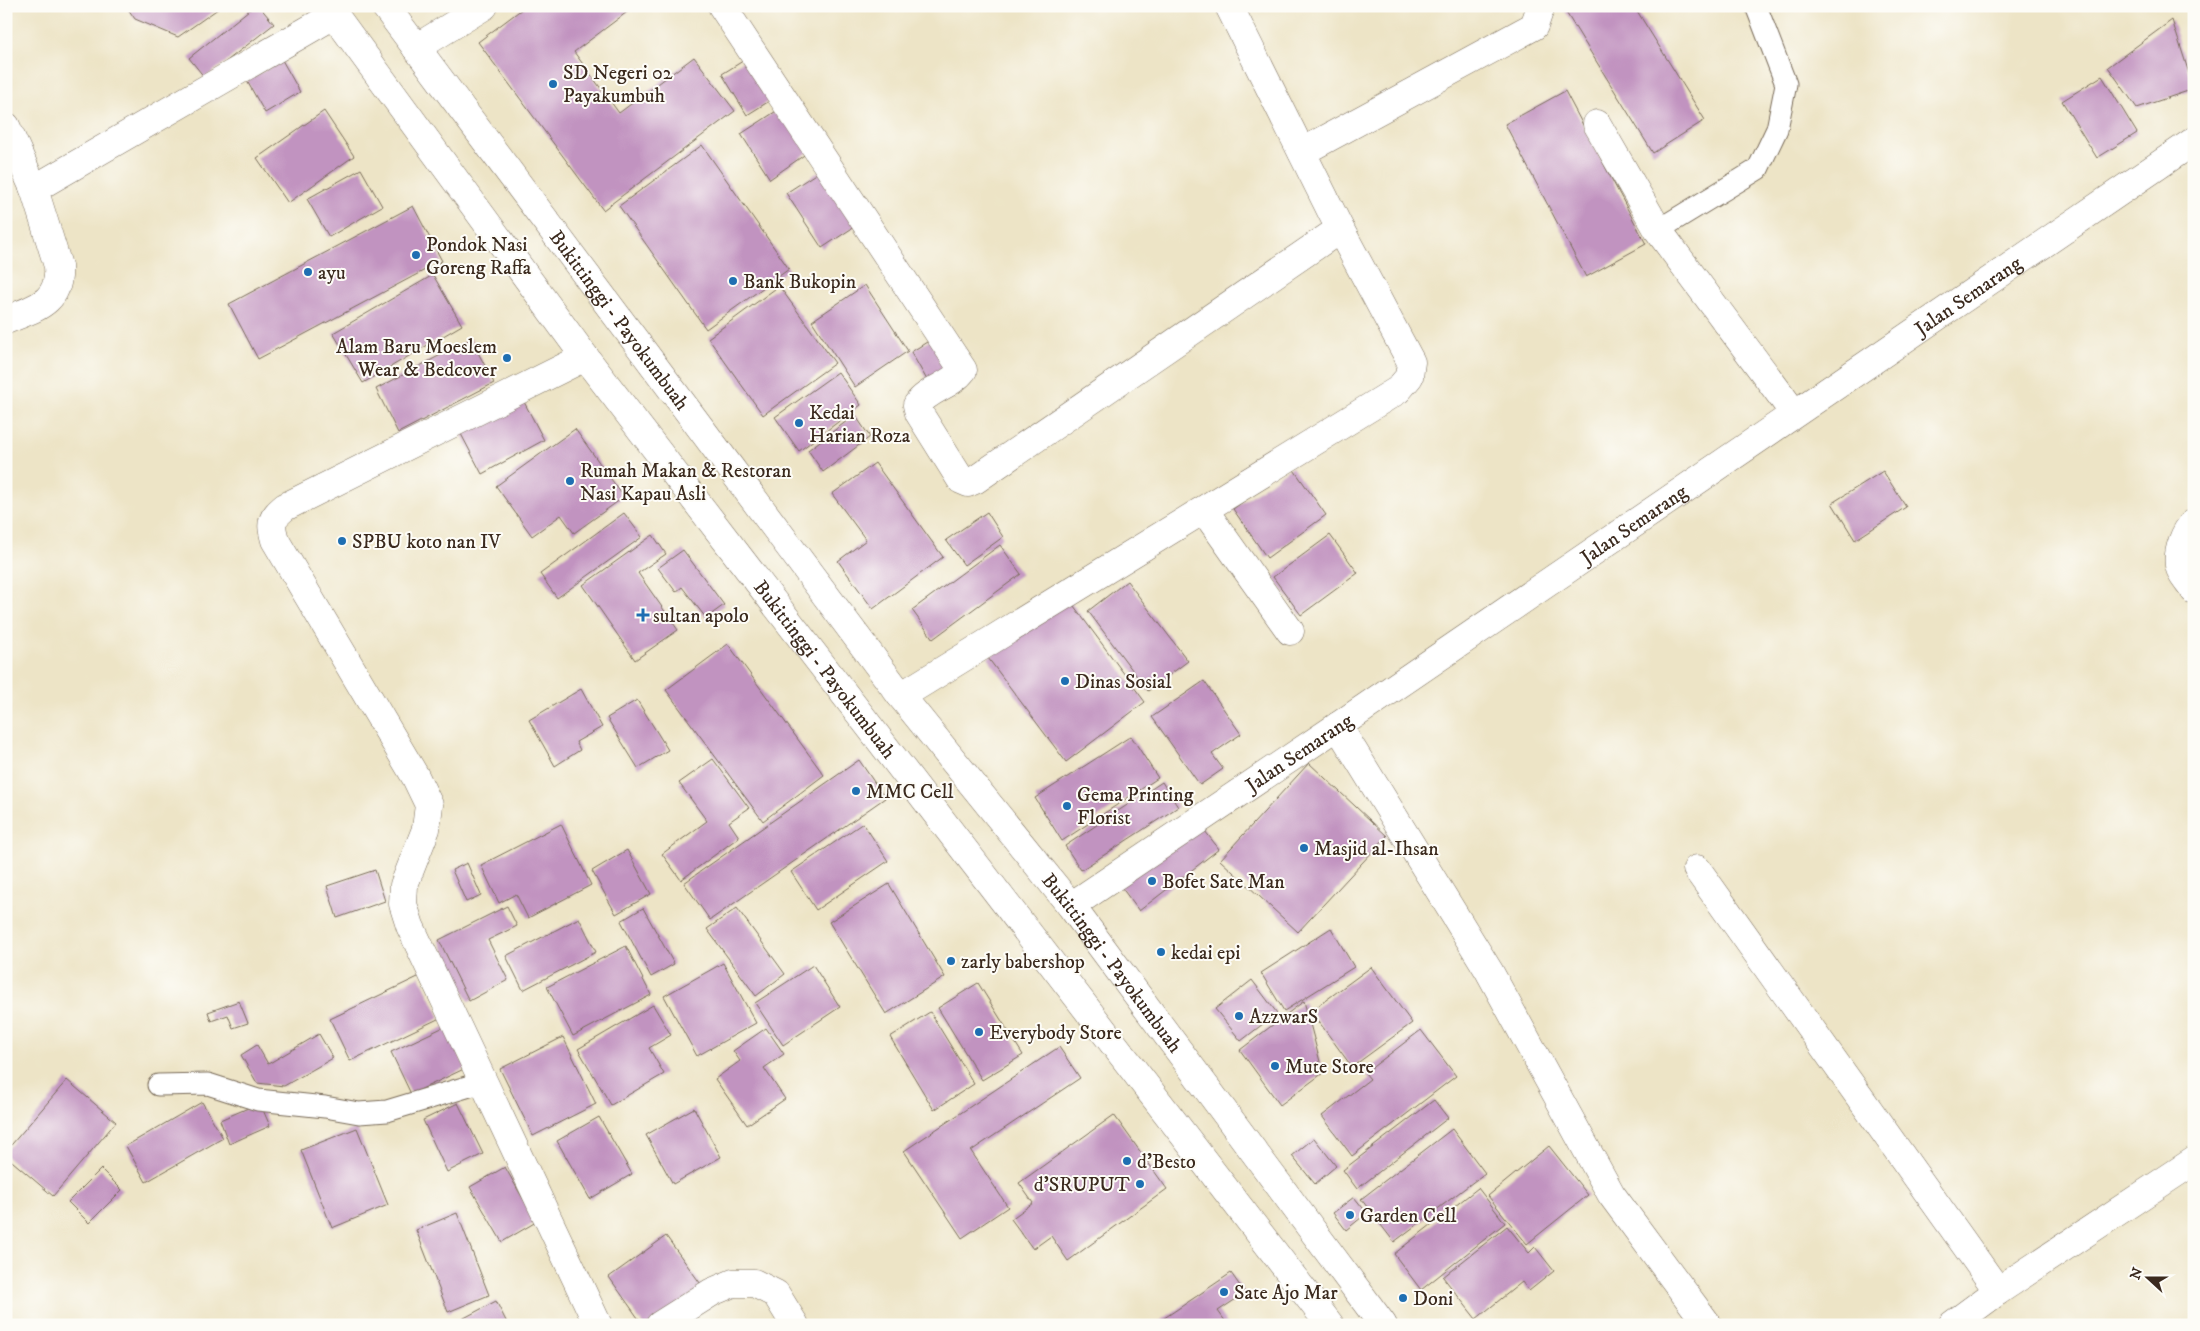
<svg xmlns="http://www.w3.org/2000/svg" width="2200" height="1331" font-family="'IM FELL DW Pica',serif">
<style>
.building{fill:#c193c0}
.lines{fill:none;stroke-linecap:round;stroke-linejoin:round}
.lane-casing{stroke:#796b59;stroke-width:23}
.street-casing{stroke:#796b59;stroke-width:29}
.secondary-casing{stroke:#796b59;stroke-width:29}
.highway-casing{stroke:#796b59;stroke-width:29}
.lane{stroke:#fff;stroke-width:21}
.street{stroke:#fff;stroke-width:28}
.secondary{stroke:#fff;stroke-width:28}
.highway{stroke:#fff;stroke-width:28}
.poi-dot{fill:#1f6fb2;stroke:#fdfcf7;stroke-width:2}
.labels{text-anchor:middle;stroke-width:4;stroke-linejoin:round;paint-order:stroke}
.poi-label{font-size:20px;fill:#3b2a1e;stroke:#fdfcf7;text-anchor:start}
.street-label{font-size:20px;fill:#3b2a1e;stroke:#fdfcf7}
</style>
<rect width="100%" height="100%" fill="#fdfcf7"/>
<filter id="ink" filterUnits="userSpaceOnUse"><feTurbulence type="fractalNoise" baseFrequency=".02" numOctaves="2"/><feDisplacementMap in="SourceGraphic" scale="10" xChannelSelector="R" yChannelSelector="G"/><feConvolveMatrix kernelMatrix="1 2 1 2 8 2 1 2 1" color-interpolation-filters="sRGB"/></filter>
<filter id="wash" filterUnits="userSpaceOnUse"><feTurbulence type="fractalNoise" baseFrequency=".0096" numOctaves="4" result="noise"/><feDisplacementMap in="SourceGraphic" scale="20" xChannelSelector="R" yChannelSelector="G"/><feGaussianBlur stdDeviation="1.12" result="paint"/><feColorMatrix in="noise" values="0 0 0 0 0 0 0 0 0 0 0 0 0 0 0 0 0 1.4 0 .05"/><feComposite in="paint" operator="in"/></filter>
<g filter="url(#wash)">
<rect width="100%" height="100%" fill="#ede4c6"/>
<g id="blocks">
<!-- building -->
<g class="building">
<path d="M126,6H222L178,37L135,19Z"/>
<path d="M254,6H259L274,24L205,78L189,58Z"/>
<path d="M526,6H635L574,52L619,113L694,57L735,111L603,210L478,42Z"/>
<path d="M1562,6H1634L1705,120L1653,153Z"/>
<path d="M2172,20L2194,89L2137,108L2108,67Z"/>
<path d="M746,59L771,100L747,115L722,74Z"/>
<path d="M282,60L300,92L265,113L247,81Z"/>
<path d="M2102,76L2137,133L2097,158L2062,101Z"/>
<path d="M1565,91L1646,244L1586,277L1505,124Z"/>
<path d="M781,108L810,151L770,179L741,134Z"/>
<path d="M324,111L354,156L288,203L257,158Z"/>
<path d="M702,145L789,269L706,329L619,206Z"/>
<path d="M361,169L382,206L329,237L307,199Z"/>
<path d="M820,171L857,225L822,248L786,193Z"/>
<path d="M413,206L442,261L258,359L229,304Z"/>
<path d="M433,275L462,325L363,383L333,333Z"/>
<path d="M865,285L908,351L855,387L812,321Z"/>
<path d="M779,286L835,363L763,415L708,338Z"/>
<path d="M935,337L951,365L927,380L911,352Z"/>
<path d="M471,339L494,383L398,433L376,389Z"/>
<path d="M838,372L861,405L799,451L775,417Z"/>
<path d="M523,400L544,440L482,474L461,434Z"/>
<path d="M855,415L870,437L823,472L808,450Z"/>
<path d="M575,429L624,497L574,533L561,515L532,536L496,486Z"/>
<path d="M875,463L943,557L873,609L838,561L866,540L832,494Z"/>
<path d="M1292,467L1326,515L1267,558L1233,509Z"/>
<path d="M1883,471L1906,507L1855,540L1832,503Z"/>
<path d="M987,512L1003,537L964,565L946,540Z"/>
<path d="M624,513L642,537L557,598L540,574Z"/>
<path d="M653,535L666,554L638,573L678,630L635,660L583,585Z"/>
<path d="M1330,535L1358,573L1301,615L1273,577Z"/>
<path d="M1000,545L1021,574L933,639L912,610Z"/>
<path d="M683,550L724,605L706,618L682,587L676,592L658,568Z"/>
<path d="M1127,581L1188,661L1148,691L1088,611Z"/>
<path d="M1068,598L1145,702L1066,762L988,658Z"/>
<path d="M728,644L824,775L763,821L666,690Z"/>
<path d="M1204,681L1241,734L1212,754L1223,769L1200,785L1152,717Z"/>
<path d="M581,689L602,727L576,742L580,750L555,766L529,720Z"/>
<path d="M637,700L668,750L638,768L607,718Z"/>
<path d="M1131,736L1158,778L1062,841L1035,798Z"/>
<path d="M713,759L749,808L729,822L739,837L681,880L662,854L707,821L679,783Z"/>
<path d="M859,760L885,798L710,920L684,883Z"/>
<path d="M1309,763L1387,836L1298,932L1220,860Z"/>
<path d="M1162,782L1178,807L1081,870L1065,846Z"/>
<path d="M1198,822L1219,849L1139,911L1119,884Z"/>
<path d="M863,823L888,861L816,910L791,872Z"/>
<path d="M561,824L591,885L528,918L516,894L499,903L481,865Z"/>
<path d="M627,850L651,894L616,914L592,871Z"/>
<path d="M467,863L481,895L466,902L452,870Z"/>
<path d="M375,870L385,901L337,918L327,886Z"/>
<path d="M889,884L945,977L886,1014L829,922Z"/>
<path d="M507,906L517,926L488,940L508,980L469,1001L439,940Z"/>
<path d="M643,908L674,964L651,977L621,921Z"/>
<path d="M737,908L785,974L756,996L707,929Z"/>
<path d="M579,918L596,952L523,990L506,956Z"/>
<path d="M1331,928L1354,967L1284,1011L1261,973Z"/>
<path d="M626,946L651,995L573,1036L547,987Z"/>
<path d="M723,963L756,1023L697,1056L664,996Z"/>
<path d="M813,965L840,1007L783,1045L755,1003Z"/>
<path d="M1371,967L1412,1023L1352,1067L1311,1011Z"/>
<path d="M420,976L440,1018L350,1061L330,1019Z"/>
<path d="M1252,980L1277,1013L1241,1041L1215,1009Z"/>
<path d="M978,983L1023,1055L982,1080L938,1008Z"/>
<path d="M239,1001L248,1023L233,1028L228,1015L211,1021L208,1012Z"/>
<path d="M1304,1001L1323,1073L1280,1105L1240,1050Z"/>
<path d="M653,1005L671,1035L649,1048L664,1074L611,1105L578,1049Z"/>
<path d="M930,1012L974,1084L934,1110L890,1037Z"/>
<path d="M446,1026L466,1068L411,1094L391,1052Z"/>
<path d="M766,1028L784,1054L764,1068L785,1099L747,1125L715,1079L740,1061L733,1051Z"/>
<path d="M1421,1030L1456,1076L1352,1156L1322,1116L1370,1079L1365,1073Z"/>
<path d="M319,1034L333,1058L284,1086L257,1083L241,1055L257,1045L268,1064Z"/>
<path d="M563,1037L596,1104L533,1136L500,1069Z"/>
<path d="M1059,1047L1080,1078L971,1151L1008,1207L962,1238L904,1151Z"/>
<path d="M67,1080L116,1122L53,1196L6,1156V1151Z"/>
<path d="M1434,1100L1448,1118L1357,1189L1343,1170Z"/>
<path d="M202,1102L223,1138L146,1182L126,1146Z"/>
<path d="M260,1103L270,1126L229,1144L220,1120Z"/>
<path d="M458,1103L483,1154L447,1172L423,1120Z"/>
<path d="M694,1108L721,1157L673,1184L646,1135Z"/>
<path d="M1114,1115L1167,1189L1068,1261L1051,1236L1033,1249L1011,1219L1033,1203L1019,1183Z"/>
<path d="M599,1117L632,1174L590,1199L557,1141Z"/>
<path d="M357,1128L388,1205L332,1228L301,1150Z"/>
<path d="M1452,1129L1485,1173L1394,1242L1361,1199Z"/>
<path d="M1314,1138L1336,1166L1315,1184L1292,1156Z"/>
<path d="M1549,1146L1588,1195L1527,1244L1488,1196Z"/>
<path d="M505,1167L536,1222L502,1242L470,1187Z"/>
<path d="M101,1169L122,1190L89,1223L68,1202Z"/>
<path d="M1478,1188L1505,1223L1421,1290L1394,1254Z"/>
<path d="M1354,1197L1367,1213L1346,1230L1333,1213Z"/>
<path d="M457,1213L489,1295L448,1312L416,1230Z"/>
<path d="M1507,1226L1529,1253L1535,1247L1554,1271L1529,1291L1522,1282L1476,1319L1443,1277Z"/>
<path d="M666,1236L703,1287L649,1325H643L609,1277Z"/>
<path d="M1231,1273L1245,1293L1218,1311L1228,1325H1154Z"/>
<path d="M496,1301L508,1325H451Z"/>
</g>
</g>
</g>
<g filter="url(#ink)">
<use href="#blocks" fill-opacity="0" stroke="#796b59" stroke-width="1"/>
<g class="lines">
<!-- lane casing -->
<g class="lane-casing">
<g id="lane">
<path d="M1658,230L1758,169L1777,129L1786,84L1756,6"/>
<path d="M158,1085L208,1084L258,1100L325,1107L359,1113L387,1111L483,1082"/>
</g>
</g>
<!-- street casing -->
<g class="street-casing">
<g id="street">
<path d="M722,6L963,370C951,386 928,389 917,405L919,413L961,480L968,483L975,480L1340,229"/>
<path d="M1597,124L1658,230L1794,413"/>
<path d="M6,126L34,189L58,266C61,303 35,308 6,320"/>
<path d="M1302,152L1534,26L1541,6"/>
<path d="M34,189L334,15"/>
<path d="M585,357L285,507C271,519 270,522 275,540L415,776L429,805L426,829L404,885L403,904L410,926L598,1325"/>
<path d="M1204,510L1290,631"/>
<path d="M2194,523C2184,531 2177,553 2179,565C2180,573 2190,583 2194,590"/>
<path d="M901,696L1398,390L1409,377L1411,362L1340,229L1229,6"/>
<path d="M1338,726L1489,971L1611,1194L1708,1325"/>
<path d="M1697,869L1998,1291"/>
<path id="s1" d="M1071,906L1338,726L2194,141"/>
<path d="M660,1325L712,1292L733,1283H754L776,1294L795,1325"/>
<path d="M1952,1325L1998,1291L2194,1161"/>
</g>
</g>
<!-- secondary casing -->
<g class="secondary-casing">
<path id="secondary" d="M416,48L484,6"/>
</g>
<!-- highway casing -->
<g class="highway-casing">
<g id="highway">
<path id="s2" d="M328,6L585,357L1330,1325"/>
<path id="s3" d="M385,6L901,696L1071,906L1383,1325"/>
</g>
</g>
<!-- lane -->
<use href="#lane" class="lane"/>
<!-- street -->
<use href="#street" class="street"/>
<!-- secondary -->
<use href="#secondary" class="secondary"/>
<!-- highway -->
<use href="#highway" class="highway"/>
</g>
</g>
<!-- markers -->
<g class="poi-dot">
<circle cx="553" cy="84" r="5"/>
<circle cx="416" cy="255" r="5"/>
<circle cx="308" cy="272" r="5"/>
<circle cx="733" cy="281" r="5"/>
<circle cx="507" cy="358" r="5"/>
<circle cx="799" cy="423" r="5"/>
<circle cx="570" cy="481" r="5"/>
<circle cx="342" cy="541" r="5"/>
<path d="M640.5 607.5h5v5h5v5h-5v5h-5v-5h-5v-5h5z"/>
<circle cx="1065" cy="681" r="5"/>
<circle cx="856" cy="791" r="5"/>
<circle cx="1067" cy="806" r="5"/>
<circle cx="1304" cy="848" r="5"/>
<circle cx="1152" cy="881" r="5"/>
<circle cx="1161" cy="952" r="5"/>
<circle cx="951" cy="961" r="5"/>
<circle cx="1239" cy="1016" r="5"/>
<circle cx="979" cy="1032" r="5"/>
<circle cx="1275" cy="1066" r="5"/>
<circle cx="1127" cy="1161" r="5"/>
<circle cx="1140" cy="1184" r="5"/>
<circle cx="1350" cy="1215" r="5"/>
<circle cx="1224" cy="1292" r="5"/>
<circle cx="1403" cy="1298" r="5"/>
</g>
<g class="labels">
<!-- poi labels -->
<g class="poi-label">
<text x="563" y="79">SD Negeri 02<tspan x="563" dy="23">Payakumbuh</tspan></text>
<text x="426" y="251">Pondok Nasi<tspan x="426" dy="23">Goreng Raffa</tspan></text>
<text x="318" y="279">ayu</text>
<text x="743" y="288">Bank Bukopin</text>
<text x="497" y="353" text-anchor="end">Alam Baru Moeslem<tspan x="497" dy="23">Wear &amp; Bedcover</tspan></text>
<text x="809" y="419">Kedai<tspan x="809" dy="23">Harian Roza</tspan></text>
<text x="580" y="477">Rumah Makan &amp; Restoran<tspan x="580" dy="23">Nasi Kapau Asli</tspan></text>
<text x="352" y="548">SPBU koto nan IV</text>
<text x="653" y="622">sultan apolo</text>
<text x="1075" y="688">Dinas Sosial</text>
<text x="866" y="798">MMC Cell</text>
<text x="1077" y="801">Gema Printing<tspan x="1077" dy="23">Florist</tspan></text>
<text x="1314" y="855">Masjid al-Ihsan</text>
<text x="1162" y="888">Bofet Sate Man</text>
<text x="1171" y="959">kedai epi</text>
<text x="961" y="968">zarly babershop</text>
<text x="1249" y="1023">AzzwarS</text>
<text x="989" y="1039">Everybody Store</text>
<text x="1285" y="1073">Mute Store</text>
<text x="1137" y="1168">d'Besto</text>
<text x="1130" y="1191" text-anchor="end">d'SRUPUT</text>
<text x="1360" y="1222">Garden Cell</text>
<text x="1234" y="1299">Sate Ajo Mar</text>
<text x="1413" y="1305">Doni</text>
</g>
<!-- street labels -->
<g class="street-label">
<text dy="7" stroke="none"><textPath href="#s1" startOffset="1085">Jalan Semarang</textPath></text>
<text dy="7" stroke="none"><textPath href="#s3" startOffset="392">Bukittinggi - Payokumbuah</textPath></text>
<text dy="7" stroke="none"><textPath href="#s1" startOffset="680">Jalan Semarang</textPath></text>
<text dy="7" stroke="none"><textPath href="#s2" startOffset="829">Bukittinggi - Payokumbuah</textPath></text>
<text dy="7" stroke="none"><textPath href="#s1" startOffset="275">Jalan Semarang</textPath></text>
<text dy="7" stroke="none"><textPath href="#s3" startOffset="1202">Bukittinggi - Payokumbuah</textPath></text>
</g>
</g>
<!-- margin -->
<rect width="2200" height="1331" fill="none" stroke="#fdfcf7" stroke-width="25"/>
<!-- north arrow -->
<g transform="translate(2148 1278) rotate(291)" stroke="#fdfcf7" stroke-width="4" paint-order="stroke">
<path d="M0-4L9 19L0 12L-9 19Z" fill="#3b2a1e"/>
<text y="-8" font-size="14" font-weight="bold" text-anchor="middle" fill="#3b2a1e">N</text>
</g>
</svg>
